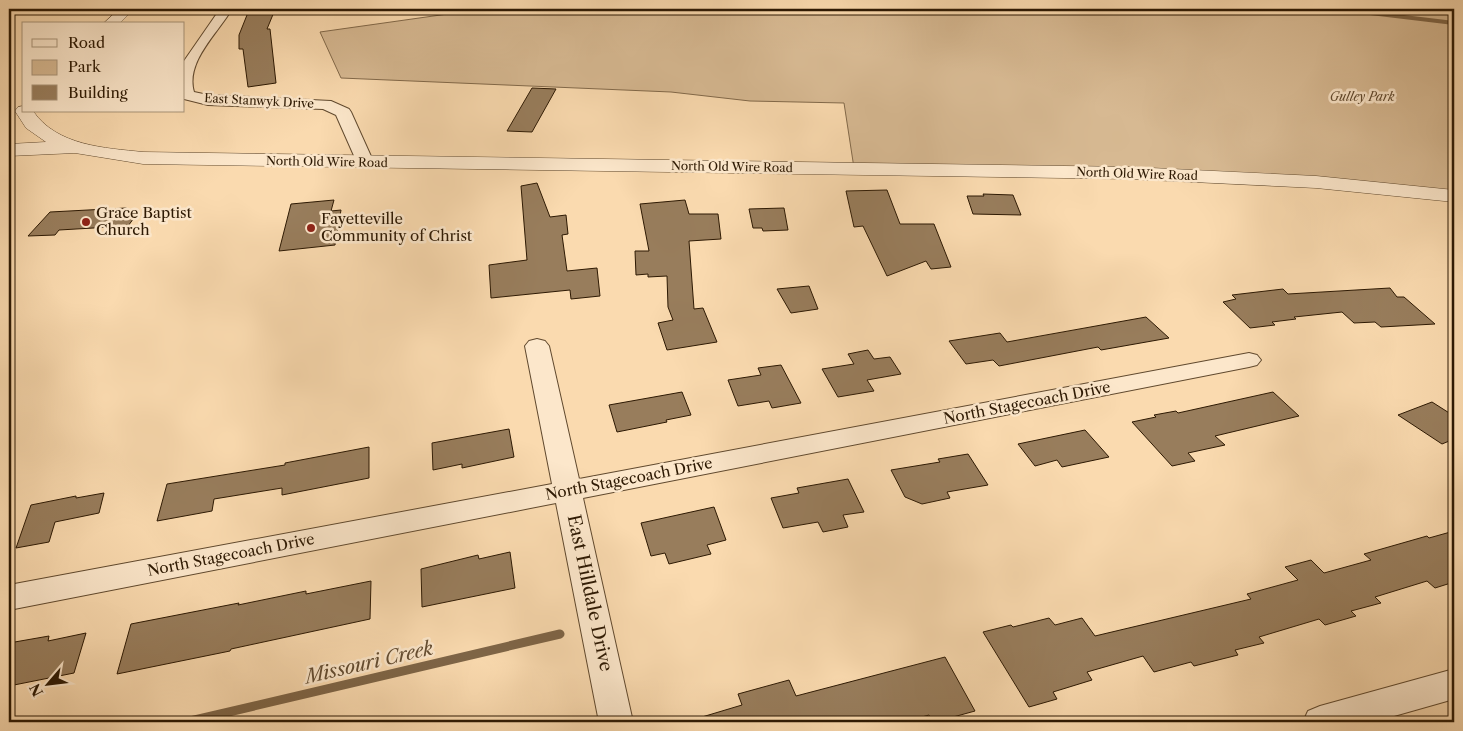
<svg xmlns="http://www.w3.org/2000/svg" width="1463" height="731" font-family="'Libre Caslon Text',serif">
<style>
.green{fill:#d7b992;stroke:#82694a}
.lines{fill:none;stroke-linecap:round;stroke-linejoin:round}
.stream-far1{stroke:#7e6547;stroke-width:4}
.stream{stroke:#7e6547;stroke-width:9}
.building{fill:#987d5c;stroke:#2d1903}
.minor-casing{stroke:#60492e;stroke-width:2}
.tertiary-casing{stroke:#60492e;stroke-width:1}
.minor{fill:#fce7cb;fill-rule:evenodd}
.tertiary{fill:#fce7cb;fill-rule:evenodd}
.poi-dot{fill:#8f2418;stroke:#fce7cb;stroke-width:2}
.labels{text-anchor:middle;stroke-width:5;stroke-linejoin:round;paint-order:stroke}
.far-park-label{font-size:12px;font-style:italic;fill:#60492e;stroke:#fce7cb}
.far-street-label{font-size:12px;fill:#2d1903;stroke:#fce7cb}
.poi-label{font-size:15px;fill:#2d1903;stroke:#fce7cb;text-anchor:start}
.street-label{font-size:15px;fill:#2d1903;stroke:#fce7cb}
.near-street-label{font-size:18px;fill:#2d1903;stroke:#fce7cb}
.near-water-label{font-size:19px;font-style:italic;fill:#634c31;stroke:#fce7cb}
</style>
<rect width="100%" height="100%" fill="#fadaaf"/>
<filter id="stains"><feTurbulence type="fractalNoise" baseFrequency=".004" numOctaves="4"/><feColorMatrix values="0 0 0 0 .2 0 0 0 0 .09 0 0 0 0 .02 0 0 0 .5 -.17"/></filter>
<radialGradient id="worn" r=".72"><stop offset=".6" stop-color="#630" stop-opacity="0"/><stop offset="1" stop-color="#630" stop-opacity=".3"/></radialGradient>
<!-- green -->
<path class="green" d="M483,9H1454V196L1316,182L854,168L844,103L750,101L671,92L341,78L320,32Z"/>
<g class="lines">
<!-- stream-far1 -->
<path class="stream-far1" d="M1337,9L1454,23"/>
<!-- stream -->
<path class="stream" d="M186,722L560,634"/>
</g>
<!-- building -->
<g class="building">
<path d="M253,9H272L271,12H274L267,29H270L276,83L248,87L243,49H239V35L249,10Z"/>
<path d="M532,88L556,89L532,132L507,131Z"/>
<path d="M537,183L550,217L566,215L568,234L562,235L567,271L597,268L600,296L571,299L570,290L491,298L489,265L527,260L521,186Z"/>
<path d="M887,190L900,224H934L951,267L931,269L926,261L887,276L863,226L854,227L846,191Z"/>
<path d="M983,194L1013,195L1021,215L973,214L967,196H984Z"/>
<path d="M334,200L331,211L341,210L335,245L279,251L291,204Z"/>
<path d="M685,200L689,214H718L721,239L689,241L694,309L703,308L717,342L667,350L658,323L673,320L668,307L667,276L648,277V274L636,275L635,251H649L640,204Z"/>
<path d="M126,208L137,214L128,226L59,230L55,235L28,236L50,212Z"/>
<path d="M784,208L788,230L763,231L762,228H753L749,209Z"/>
<path d="M809,286L818,309L791,313L777,289Z"/>
<path d="M1390,288L1397,297H1404L1435,324L1381,327L1375,322L1354,323L1342,312L1294,317L1296,319L1272,322L1275,325L1250,328L1223,302L1236,299L1232,295L1283,289L1288,294Z"/>
<path d="M1146,317L1169,338L1101,350L1098,347L999,366L993,360L966,364L949,341L1000,333L1007,342Z"/>
<path d="M868,350L874,359L890,357L901,374L867,380L874,391L838,397L822,369L854,364L848,354Z"/>
<path d="M781,365L801,403L772,408L769,401L738,406L728,380L761,375L758,368Z"/>
<path d="M682,392L691,415L666,420L667,422L617,432L609,405Z"/>
<path d="M1273,392L1299,416L1215,436L1225,445L1188,453L1195,461L1172,466L1132,422L1156,417L1154,415L1176,411L1178,413Z"/>
<path d="M1432,402L1454,416V439L1442,444L1398,415Z"/>
<path d="M509,429L514,457L462,468V464L433,470L432,443Z"/>
<path d="M1085,430L1109,457L1062,467L1057,460L1035,466L1018,444Z"/>
<path d="M369,447V478L282,495V488L214,499L212,511L157,521L167,484L285,465V463Z"/>
<path d="M968,454L988,485L947,492L950,498L922,504L905,497L891,470L940,462L938,459Z"/>
<path d="M848,479L864,512L843,515L848,527L823,532L818,522L783,528L771,498L799,493L797,488Z"/>
<path d="M104,493L99,513L55,522L49,542L16,548L31,505L76,496V498Z"/>
<path d="M714,507L726,540L707,545L711,554L669,564L665,553L651,556L641,523Z"/>
<path d="M1454,531V582L1435,588L1427,581L1375,597L1381,603L1351,611L1356,616L1325,625L1319,619L1259,637L1264,643L1235,650L1238,655L1194,666L1191,662L1154,672L1143,656L1087,672L1092,680L1053,692L1057,699L1029,707L983,632L1011,625L1013,627L1049,618L1055,625L1082,618L1095,636L1251,599L1247,594L1298,580L1285,567L1311,560L1324,573L1371,560L1364,554L1427,536L1429,538Z"/>
<path d="M510,552L515,588L422,607L421,569L478,555L479,559Z"/>
<path d="M371,581L370,619L231,649L230,651L117,674L131,624L239,603L238,605L306,591V594Z"/>
<path d="M86,633L74,673L9,686V643L49,636L48,641Z"/>
<path d="M945,657L975,711L935,722H932L929,715L904,722H703L702,717L742,705L738,694L789,680L796,696Z"/>
</g>
<g class="lines">
<!-- minor casing -->
<g class="minor-casing">
<g id="minor">
<path d="M220,9H232C218,33 185,62 194,92L208,95L331,101L349,109L351,112L374,163L371,167L365,168L359,167L336,115L323,109L208,105L184,99V61Z"/>
<path d="M537,339L545,341L549,346L579,479L1249,353L1257,355L1261,360L1257,365L1249,367L583,498L633,722H599L556,503L9,610V585L552,484L525,346L529,341Z"/>
<path d="M1454,669V699L1373,722H1303L1308,711L1320,706Z"/>
</g>
</g>
<!-- tertiary casing -->
<g class="tertiary-casing">
<g id="tertiary">
<path d="M119,9H134L119,24H103Z"/>
<path d="M24,106V111H33C57,146 105,148 143,152L1130,167L1316,176L1454,190V202L1316,188L1130,179L143,164L75,153L9,156V144L46,142L26,128L15,111L18,107Z"/>
</g>
</g>
<!-- minor -->
<use href="#minor" class="minor"/>
<!-- tertiary -->
<use href="#tertiary" class="tertiary"/>
</g>
<!-- markers -->
<g class="poi-dot">
<circle cx="86" cy="222" r="5"/>
<circle cx="311" cy="228" r="5"/>
</g>
<g class="labels">
<!-- far-park labels -->
<g class="far-park-label">
<text x="1362" y="101">Gulley Park</text>
</g>
<!-- far-street labels -->
<g class="far-street-label">
<text transform="translate(259 101) rotate(3)" y="4">East Stanwyk Drive</text>
<text transform="translate(327 162) rotate(1)" y="4">North Old Wire Road</text>
<text transform="translate(732 167) rotate(1)" y="4">North Old Wire Road</text>
<text transform="translate(1137 174) rotate(2)" y="4">North Old Wire Road</text>
</g>
<!-- poi labels -->
<g class="poi-label">
<text x="96" y="218">Grace Baptist<tspan x="96" dy="17">Church</tspan></text>
<text x="321" y="224">Fayetteville<tspan x="321" dy="17">Community of Christ</tspan></text>
</g>
<!-- street labels -->
<g class="street-label">
<text transform="translate(1027 403) rotate(-11)" y="5">North Stagecoach Drive</text>
<text transform="translate(629 479) rotate(-11)" y="5">North Stagecoach Drive</text>
<text transform="translate(231 555) rotate(-11)" y="5">North Stagecoach Drive</text>
</g>
<!-- near-street labels -->
<g class="near-street-label">
<text transform="translate(590 593) rotate(78)" y="6">East Hilldale Drive</text>
</g>
<!-- near-water labels -->
<g class="near-water-label">
<text transform="translate(369 662) rotate(-13)" y="7">Missouri Creek</text>
</g>
</g>
<!-- margin -->
<rect width="1463" height="731" fill="none" stroke="#fadaaf" stroke-width="30"/>
<rect x="10" y="10" width="1443" height="711" fill="none" stroke="#2d1903" stroke-width="2.5"/>
<rect x="15" y="15" width="1433" height="701" fill="none" stroke="#2d1903"/>
<!-- legend -->
<rect x="22" y="22" width="162" height="90" fill="#fce7cb" stroke="#a9957b"/>
<rect x="32" y="39" width="25" height="8" fill="#fce7cb" stroke="#a9957b"/>
<text x="68" y="48" font-size="15" fill="#2d1903">Road</text>
<rect x="32" y="60" width="25" height="15" fill="#d7b992" stroke="#a9957b"/>
<text x="68" y="72" font-size="15" fill="#2d1903">Park</text>
<rect x="32" y="85" width="25" height="15" fill="#987d5c" stroke="#a9957b"/>
<text x="68" y="98" font-size="15" fill="#2d1903">Building</text>
<!-- north arrow -->
<g transform="translate(48 684) rotate(242)" stroke="#fce7cb" stroke-width="4" paint-order="stroke">
<path d="M0-4L9 19L0 12L-9 19Z" fill="#2d1903"/>
<text y="-8" font-size="14" font-weight="bold" text-anchor="middle" fill="#2d1903">N</text>
</g>
<rect width="100%" height="100%" filter="url(#stains)"/>
<rect width="100%" height="100%" fill="url(#worn)"/>
</svg>
